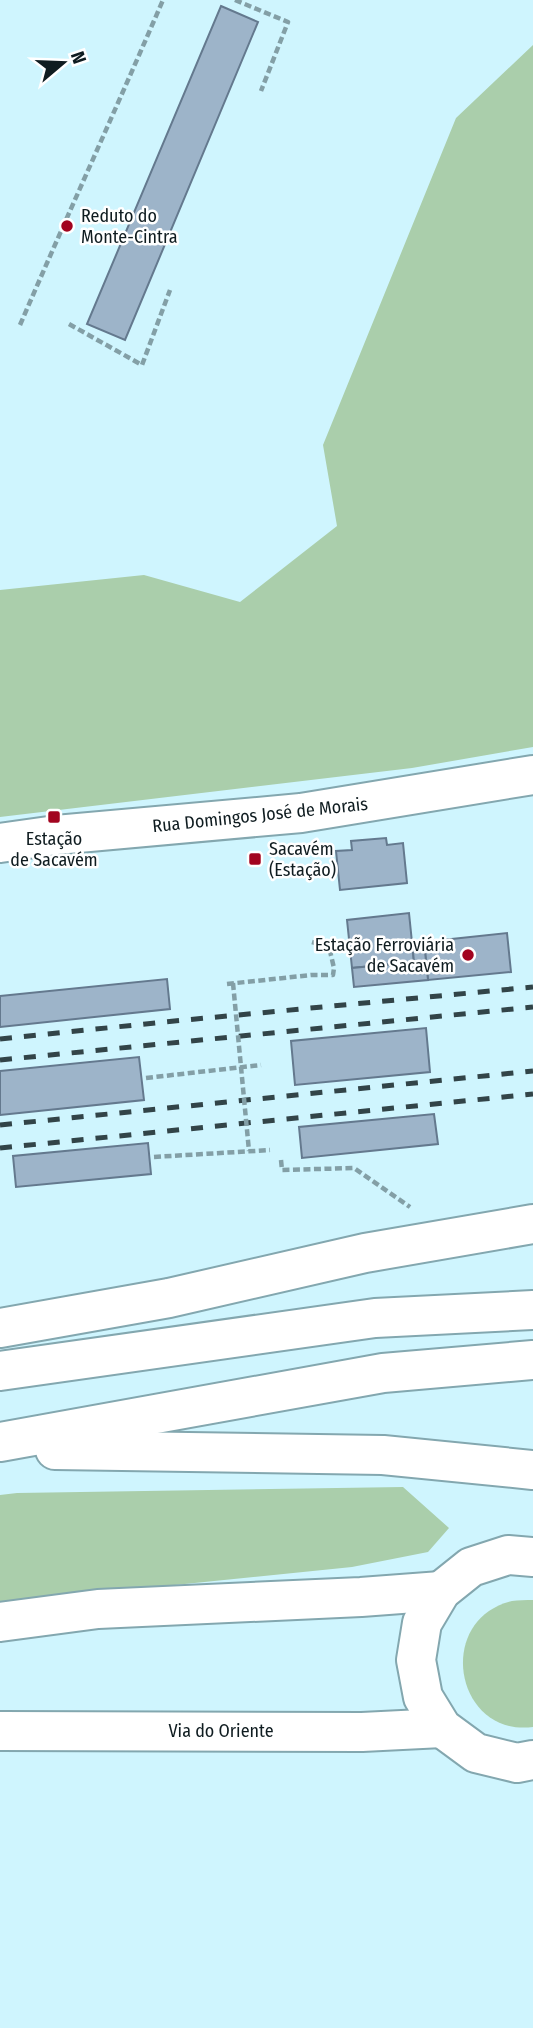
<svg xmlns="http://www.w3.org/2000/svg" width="533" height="2028" font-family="'Fira Sans Condensed',sans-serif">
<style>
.green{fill:#aaceab}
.building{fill:#9db4c9;stroke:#64798e;stroke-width:2}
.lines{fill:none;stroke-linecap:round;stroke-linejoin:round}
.minor-casing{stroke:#83a7af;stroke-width:42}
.highway-casing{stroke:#83a7af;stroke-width:42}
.path{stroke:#839fa6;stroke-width:4.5;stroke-dasharray:7 3.5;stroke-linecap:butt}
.minor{stroke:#fff;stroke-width:38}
.highway{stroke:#fff;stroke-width:38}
.rail{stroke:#324448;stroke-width:5;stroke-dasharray:12 12;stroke-linecap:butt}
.path-bridge{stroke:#839fa6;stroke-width:4.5;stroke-dasharray:7 3.5;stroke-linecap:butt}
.poi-dot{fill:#a2041f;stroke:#fff;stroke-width:2.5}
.labels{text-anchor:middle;stroke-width:5;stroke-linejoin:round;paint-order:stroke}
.poi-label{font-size:18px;fill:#0f1c20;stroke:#fff;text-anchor:start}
.street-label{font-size:18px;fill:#0f1c20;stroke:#fff}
</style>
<rect width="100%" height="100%" fill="#cff5fe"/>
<!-- green -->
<g class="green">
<path d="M533,45V747L412,768L0,817V590L144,575L240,602L337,526L323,445L456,118Z"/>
<path d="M403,1487L449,1528L428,1552L352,1567L96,1593L0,1606V1495L17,1493Z"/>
<path d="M533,1600V1727C455,1737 434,1620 512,1601C518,1600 526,1600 533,1600Z"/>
</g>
<!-- building -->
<g class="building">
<path d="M221,6L258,22L125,340L87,324Z"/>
<path d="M386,838L387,845L403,843L407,883L340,890L336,851L352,850L351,841Z"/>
<path d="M409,913L414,962L352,968L347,920Z"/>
<path d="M507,933L511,972L428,980L424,942Z"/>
<path d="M412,942H424L428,980L354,987L352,968L414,962Z"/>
<path d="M167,979L170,1009L0,1027V996Z"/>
<path d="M426,1028L430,1072L295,1085L291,1041Z"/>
<path d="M139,1057L144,1100L0,1115V1071Z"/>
<path d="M434,1114L438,1144L302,1158L299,1127Z"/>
<path d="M148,1143L151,1174L16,1187L13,1156Z"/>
</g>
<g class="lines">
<!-- minor casing -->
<g class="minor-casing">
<g id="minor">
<path d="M0,843L56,835L301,813L533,775"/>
<path d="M533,1557L508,1555L471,1567L441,1591L422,1623L416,1660L423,1697L442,1728L476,1753L517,1763L533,1760"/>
<path d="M0,1622L98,1609L361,1597L441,1591"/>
<path d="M0,1731L362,1732L442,1728"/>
</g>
</g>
<!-- highway casing -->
<g class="highway-casing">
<g id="highway">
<path d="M0,1328L169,1298L365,1253L533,1224"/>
<path d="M0,1371L375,1318L533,1310"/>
<path d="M0,1442L383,1373L533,1360"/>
<path d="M55,1450L383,1455L533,1470"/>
</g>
</g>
<!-- path -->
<g class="path">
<path d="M235,0L288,22L261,91"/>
<path d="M69,324L142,365L170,290"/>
<path d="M20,325C67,216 116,109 163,0"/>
<path d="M227,984L311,975H333L334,968L329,947L312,942"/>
<path d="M146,1078L261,1065"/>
<path d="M154,1157L270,1150"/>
<path d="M281,1160L282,1170L354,1168L410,1207"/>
</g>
<!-- minor -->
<use href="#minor" class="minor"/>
<!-- highway -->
<use href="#highway" class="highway"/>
<!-- rail -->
<g class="rail">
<path d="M0,1039L164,1022L533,987"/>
<path d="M0,1060L533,1007"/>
<path d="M0,1125L533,1071"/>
<path d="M0,1148L533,1094"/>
</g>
<!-- path-bridge -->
<path class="path-bridge" d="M233,983L249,1151"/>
</g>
<!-- markers -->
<g class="poi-dot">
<circle cx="67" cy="226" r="7"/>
<rect x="47" y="810" width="14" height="14" rx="3.5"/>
<rect x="248" y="852" width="14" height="14" rx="3.5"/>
<circle cx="468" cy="955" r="7"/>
</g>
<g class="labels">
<!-- poi labels -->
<g class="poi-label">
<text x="81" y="222">Reduto do<tspan x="81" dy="21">Monte-Cintra</tspan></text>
<text x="54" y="845" text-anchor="middle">Estação<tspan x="54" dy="21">de Sacavém</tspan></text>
<text x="269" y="855">Sacavém<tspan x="269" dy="21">(Estação)</tspan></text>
<text x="454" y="951" text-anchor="end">Estação Ferroviária<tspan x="454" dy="21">de Sacavém</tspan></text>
</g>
<!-- street labels -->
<g class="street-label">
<text transform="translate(260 815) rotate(-6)" y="6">Rua Domingos José de Morais</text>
<text x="221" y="1737">Via do Oriente</text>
</g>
</g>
<!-- north arrow -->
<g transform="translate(63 63) rotate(71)" stroke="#ffffff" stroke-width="5" paint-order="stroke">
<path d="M0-5L12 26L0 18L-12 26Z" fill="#0f1c20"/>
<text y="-10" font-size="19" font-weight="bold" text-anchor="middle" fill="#0f1c20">N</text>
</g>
</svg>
